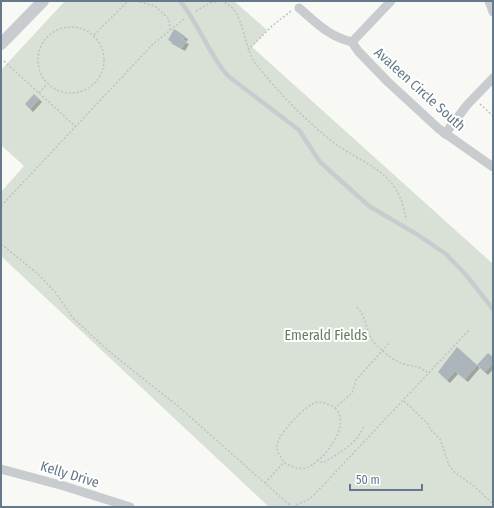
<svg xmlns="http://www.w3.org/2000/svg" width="494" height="508" font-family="'Fira Sans Condensed',sans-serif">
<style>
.green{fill:#d9e1d6}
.building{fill:#abb5bb;filter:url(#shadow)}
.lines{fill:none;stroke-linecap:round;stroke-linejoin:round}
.path{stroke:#bfc2c4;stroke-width:1.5;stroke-dasharray:2 2;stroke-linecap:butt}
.service{stroke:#c8cccf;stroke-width:4.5}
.minor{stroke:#c8cccf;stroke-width:9}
.tertiary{stroke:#c8cccf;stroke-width:12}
.labels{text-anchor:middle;stroke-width:4;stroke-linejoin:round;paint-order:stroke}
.street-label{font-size:14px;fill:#647989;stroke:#fff}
.park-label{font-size:14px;fill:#657a60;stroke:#fff}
</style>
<defs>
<filter id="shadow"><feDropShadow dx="3" dy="3" stdDeviation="0" flood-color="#0004"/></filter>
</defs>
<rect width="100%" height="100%" fill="#f8f8f5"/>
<!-- green -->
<path class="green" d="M65,1H234L267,30L252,47L493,264V507H269L1,256V192L24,166L1,145V70Z"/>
<!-- building -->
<g class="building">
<path d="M174,29L185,36L183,40L186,41L182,48L168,40Z"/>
<path d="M34,94L39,99L30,109L25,104Z"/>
<path d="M457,347L477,365L488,353L493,357V363L485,372L477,365L465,379L455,371L447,380L438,372Z"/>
</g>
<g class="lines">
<!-- path -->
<g class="path">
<path d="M136,1L155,6L169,19L170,30"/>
<path d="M221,1C246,9 242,46 256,64C277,91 302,117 328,138C361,166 399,167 406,220"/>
<path d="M196,11L210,3L219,1"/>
<circle cx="71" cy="60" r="33"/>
<path d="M94,35L128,1"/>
<path d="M248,50L272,26L291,11"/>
<path d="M4,61L76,127"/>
<path d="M39,93L47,84"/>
<path d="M480,104L493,116"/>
<path d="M1,206L153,44L184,19"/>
<path d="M1,244L38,274L56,293L73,318L111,353L179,407L292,507"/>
<path d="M357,307C367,317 366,334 376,345C383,351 392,360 401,363C413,367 419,365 429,374"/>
<path d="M404,401L428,424L430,429L440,439L449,465L455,473L473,485L493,504"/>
<path d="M335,408C353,425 322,463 306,468C299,470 288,466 283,461C280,456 276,451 277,445C279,433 307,403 318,402C324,402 330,405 335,408L352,393L356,380L389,343"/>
<path d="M317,460L323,463C339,453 357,444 364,426"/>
<path d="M265,483L284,462"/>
<path d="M293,507C299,502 307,502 313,496L470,329"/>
</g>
<!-- service -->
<path class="service" d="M180,1C199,24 208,53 228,76L299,130L320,162L369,206L418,235L446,254L467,276L493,309"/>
<!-- minor -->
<g class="minor">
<path d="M489,1L493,12"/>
<path d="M299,8C317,23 328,36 352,42"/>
<path d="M352,42L358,51L388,82L439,129L493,167"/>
<path d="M352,42L391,1"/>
<path d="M445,134L467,105L493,78"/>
<path d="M1,469L64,486L130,507"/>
</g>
<!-- tertiary -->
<path class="tertiary" d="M1,44L43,1"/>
</g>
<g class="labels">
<!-- street labels -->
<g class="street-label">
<text transform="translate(420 89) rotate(42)" y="5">Avaleen Circle South</text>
<text transform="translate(70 474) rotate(17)" y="5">Kelly Drive</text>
</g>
<!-- park labels -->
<g class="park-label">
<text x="326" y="340">Emerald Fields</text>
</g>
</g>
<!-- border -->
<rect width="494" height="508" fill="none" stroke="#647989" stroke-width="4"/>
<!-- scale -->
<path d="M350 484v6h72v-6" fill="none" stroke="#647989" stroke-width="2"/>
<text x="356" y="484" font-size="12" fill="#647989" stroke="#ffffff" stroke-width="3" paint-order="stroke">50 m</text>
</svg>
